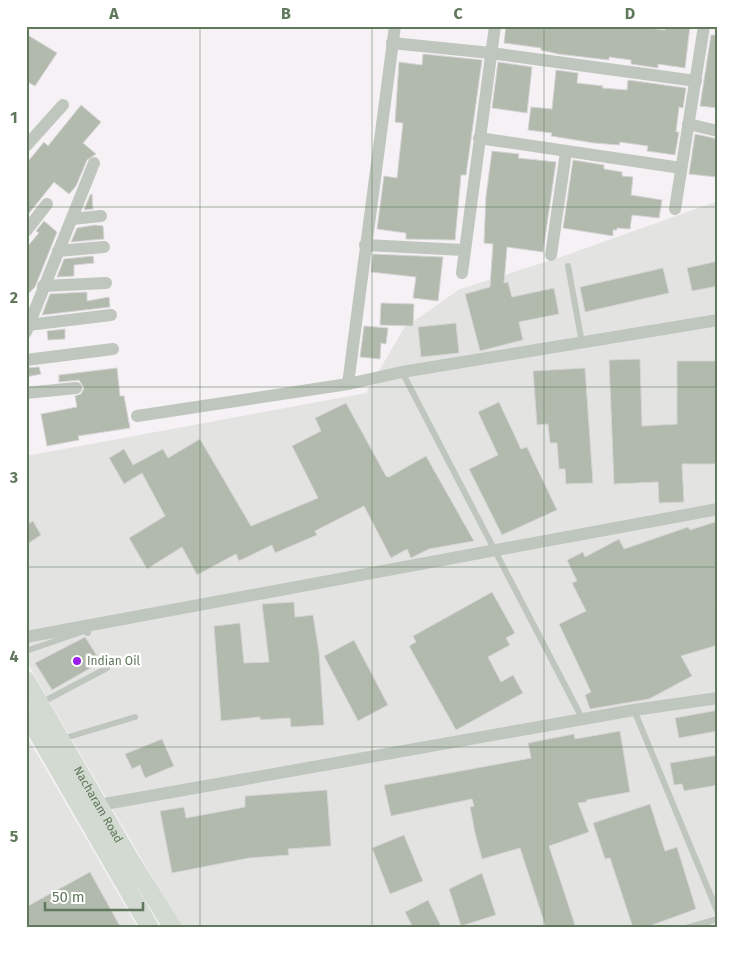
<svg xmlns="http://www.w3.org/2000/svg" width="744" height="954" font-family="'Fira Sans',sans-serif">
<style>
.built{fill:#e3e3e2}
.building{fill:#b1baad;stroke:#d7d4d6}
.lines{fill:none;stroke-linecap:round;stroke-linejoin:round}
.service{stroke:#bfc6bd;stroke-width:6}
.minor{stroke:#bfc6bd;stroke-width:12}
.secondary{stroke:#d2dad1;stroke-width:18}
.grid{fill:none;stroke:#60785b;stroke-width:1;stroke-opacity:0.55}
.poi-dot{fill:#9a1dea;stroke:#fff;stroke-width:2}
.labels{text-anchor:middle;stroke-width:5;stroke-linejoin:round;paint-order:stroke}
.poi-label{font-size:12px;fill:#60785b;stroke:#fff;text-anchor:start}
.street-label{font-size:12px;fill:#60785b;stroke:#fff}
.neatline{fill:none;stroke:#60785b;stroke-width:2}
.grid-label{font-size:16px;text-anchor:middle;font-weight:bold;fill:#60785b}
</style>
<rect width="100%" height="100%" fill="#f5f1f4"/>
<!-- built -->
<g class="built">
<path d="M718,201V928H182L26,661V456L366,393L404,328L460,289L558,258Z"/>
<path d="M26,735L138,928H26Z"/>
</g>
<!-- building -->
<g class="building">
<path d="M506,26H631L665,30L666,26H690L685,68L658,64V68L631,64V60L609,57V60L558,54L541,50V48L504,43Z"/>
<path d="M26,34L57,53L35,86L26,81Z"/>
<path d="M711,35H718V108L700,106Z"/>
<path d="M423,54L482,60L466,175H461L455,240L406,239V233L377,229L384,176L397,178L403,123L395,122L399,62L422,65Z"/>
<path d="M498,62L532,67L527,113L492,108Z"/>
<path d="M556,70L578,73L577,83L603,86L602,88L627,90L628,80L686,88L683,108L679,107L676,132H679L675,155L647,151L648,146L620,142L619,145L594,143L551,136L552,133L528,130L531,107L552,109Z"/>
<path d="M81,105L101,122L83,143L96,154L87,160L76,186L69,194L54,182L26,217V164L44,142L48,146Z"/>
<path d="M695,134L718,139L716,177L689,174Z"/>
<path d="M492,151L519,154L518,158L556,162L543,252L507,247L504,283L508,282L512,297L554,288L559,314L519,322L523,340L480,351L465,294L490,287L493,244L484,243L486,196Z"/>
<path d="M573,160L604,165V169L622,172V176L633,177L631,195L662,200L659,218L632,215L630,229L617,228V230H613V236L563,228Z"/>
<path d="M92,194L93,209L84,210L90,195Z"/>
<path d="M44,221L57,232L35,287L26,296V248L39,233L36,231Z"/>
<path d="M95,225L103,226L104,239L71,242L77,228Z"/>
<path d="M373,254L443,257L438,301L413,298L416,277L371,272Z"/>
<path d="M93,256L94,263L74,265V276L57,277L64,259Z"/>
<path d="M718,261V286L692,291L687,268Z"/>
<path d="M663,268L669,293L585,312L580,287Z"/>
<path d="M87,292V301L109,297L110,307L42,315L50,294Z"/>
<path d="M381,303L414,304L413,326L380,325Z"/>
<path d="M456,323L459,353L421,357L418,327Z"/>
<path d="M364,326L388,328L386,344L381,343L380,359L360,357Z"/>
<path d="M65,329V339L48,340L47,331Z"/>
<path d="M640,359L642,426L677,424V361H718V464H682L684,502L659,503L658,482L614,484L609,360Z"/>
<path d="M39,367L41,374L26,377V368Z"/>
<path d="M117,368L120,396H124L130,428L78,436L79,440L47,446L41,414L77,407L75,396L81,394L84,388L79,380L59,382V375Z"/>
<path d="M585,368L593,483L566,484L565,469H559L557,443H550L548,424L537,425L533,371Z"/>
<path d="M499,402L521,449L527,447L557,510L502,535L469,469L498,455L478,412Z"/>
<path d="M346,403L386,476L389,477L426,456L474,541L429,549L411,558L407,549L391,558L364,506L315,531L317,535L275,553L272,545L239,561L236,554L197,575L182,547L147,569L129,538L165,516L142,473L124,484L109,458L124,449L133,465L163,449L168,458L200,439L251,526L318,498L292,446L321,431L315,418Z"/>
<path d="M33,521L41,535L26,545V525Z"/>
<path d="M718,521V603L715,604L718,613V645L681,656L692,676L649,699L590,709L585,695L591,692L559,624L586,611L572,583L577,581L567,560L583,552L585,557L619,539L624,549L688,527L690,530Z"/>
<path d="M492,592L515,633L506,638L510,645L488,657L501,682L513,675L523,693L456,730L409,646L416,642L413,636Z"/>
<path d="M294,602L295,617L313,615L319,652L324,725L291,727L290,718L260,720V717L221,721L214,626L240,623L244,663L269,662L262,604Z"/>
<path d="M85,637L101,662L52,690L35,663Z"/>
<path d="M354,640L388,705L358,721L324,656Z"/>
<path d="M718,710V731L679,738L675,718Z"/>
<path d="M620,731L630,792L586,800L587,802L578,803L589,832L549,846L576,928H546L520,848L482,859L475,833L470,807L474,806L472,799L391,816L384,785L531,758L528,743L574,734L575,739Z"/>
<path d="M162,739L174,766L145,778L140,765L132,769L125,754Z"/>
<path d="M718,755V785L684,791L682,784L674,785L670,763Z"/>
<path d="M327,790L331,846L288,849L289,855L249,858L172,873L160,811L184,807L186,818L245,807V796Z"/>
<path d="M650,804L665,851L677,847L696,909L644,928H633L610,858L605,859L593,823Z"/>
<path d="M404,835L423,881L390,894L372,848Z"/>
<path d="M90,872L121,928H26V907Z"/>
<path d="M482,873L496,915L461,926L449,889Z"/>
<path d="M428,900L442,928H413L405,912Z"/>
</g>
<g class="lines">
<!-- service -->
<g class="service">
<path d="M568,266L582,343"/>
<path d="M402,372L583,720"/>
<path d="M26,651L84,631L88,633"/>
<path d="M41,703L107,668L108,662"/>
<path d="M634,710L718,913"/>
<path d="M62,739L135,717"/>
<path d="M686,928L718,919"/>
</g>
<!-- minor -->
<g class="minor">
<path d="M392,43L491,53L696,81"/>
<path d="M688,124L718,131"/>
<path d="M479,138L681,168"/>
<path d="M26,146L63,105"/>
<path d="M675,209L704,26"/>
<path d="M72,219L101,216"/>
<path d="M26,231L47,204"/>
<path d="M365,245L464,250"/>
<path d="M58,251L104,247"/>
<path d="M551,255L566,152"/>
<path d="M462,273L495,26"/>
<path d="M43,286L106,283"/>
<path d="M28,325L111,315"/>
<path d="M26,332L94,163"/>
<path d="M26,360L113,349"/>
<path d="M348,384L395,26"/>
<path d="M26,393L76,388"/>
<path d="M137,416L348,384L402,372L718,320"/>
<path d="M26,637L718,509"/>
<path d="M99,805L634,710L718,698"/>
</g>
<!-- secondary -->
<g class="secondary">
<path id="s1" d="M26,680L128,856L173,928"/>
<path d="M26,713L150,928"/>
</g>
</g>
<!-- grid -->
<path class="grid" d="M200,26V928M372,26V928M544,26V928M26,207H718M26,387H718M26,567H718M26,747H718"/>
<!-- markers -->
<circle class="poi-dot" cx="77" cy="661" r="5"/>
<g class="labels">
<!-- poi labels -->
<g class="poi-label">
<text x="87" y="665">Indian Oil</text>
</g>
<!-- street labels -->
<g class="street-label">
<text dy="4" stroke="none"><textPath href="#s1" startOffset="144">Nacharam Road</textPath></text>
</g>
</g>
<!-- border -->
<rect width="744" height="954" fill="none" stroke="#ffffff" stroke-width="55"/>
<!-- scale -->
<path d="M45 902v8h98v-8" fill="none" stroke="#60785b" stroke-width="2.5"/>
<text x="52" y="902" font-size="15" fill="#60785b" stroke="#ffffff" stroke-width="4" paint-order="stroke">50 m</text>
<rect x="28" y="28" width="688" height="898" class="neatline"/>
<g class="grid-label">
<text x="114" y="19">A</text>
<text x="286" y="19">B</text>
<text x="458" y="19">C</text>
<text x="630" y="19">D</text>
<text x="14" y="123">1</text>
<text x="14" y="303">2</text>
<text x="14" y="483">3</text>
<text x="14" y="662">4</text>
<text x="14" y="842">5</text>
</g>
</svg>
